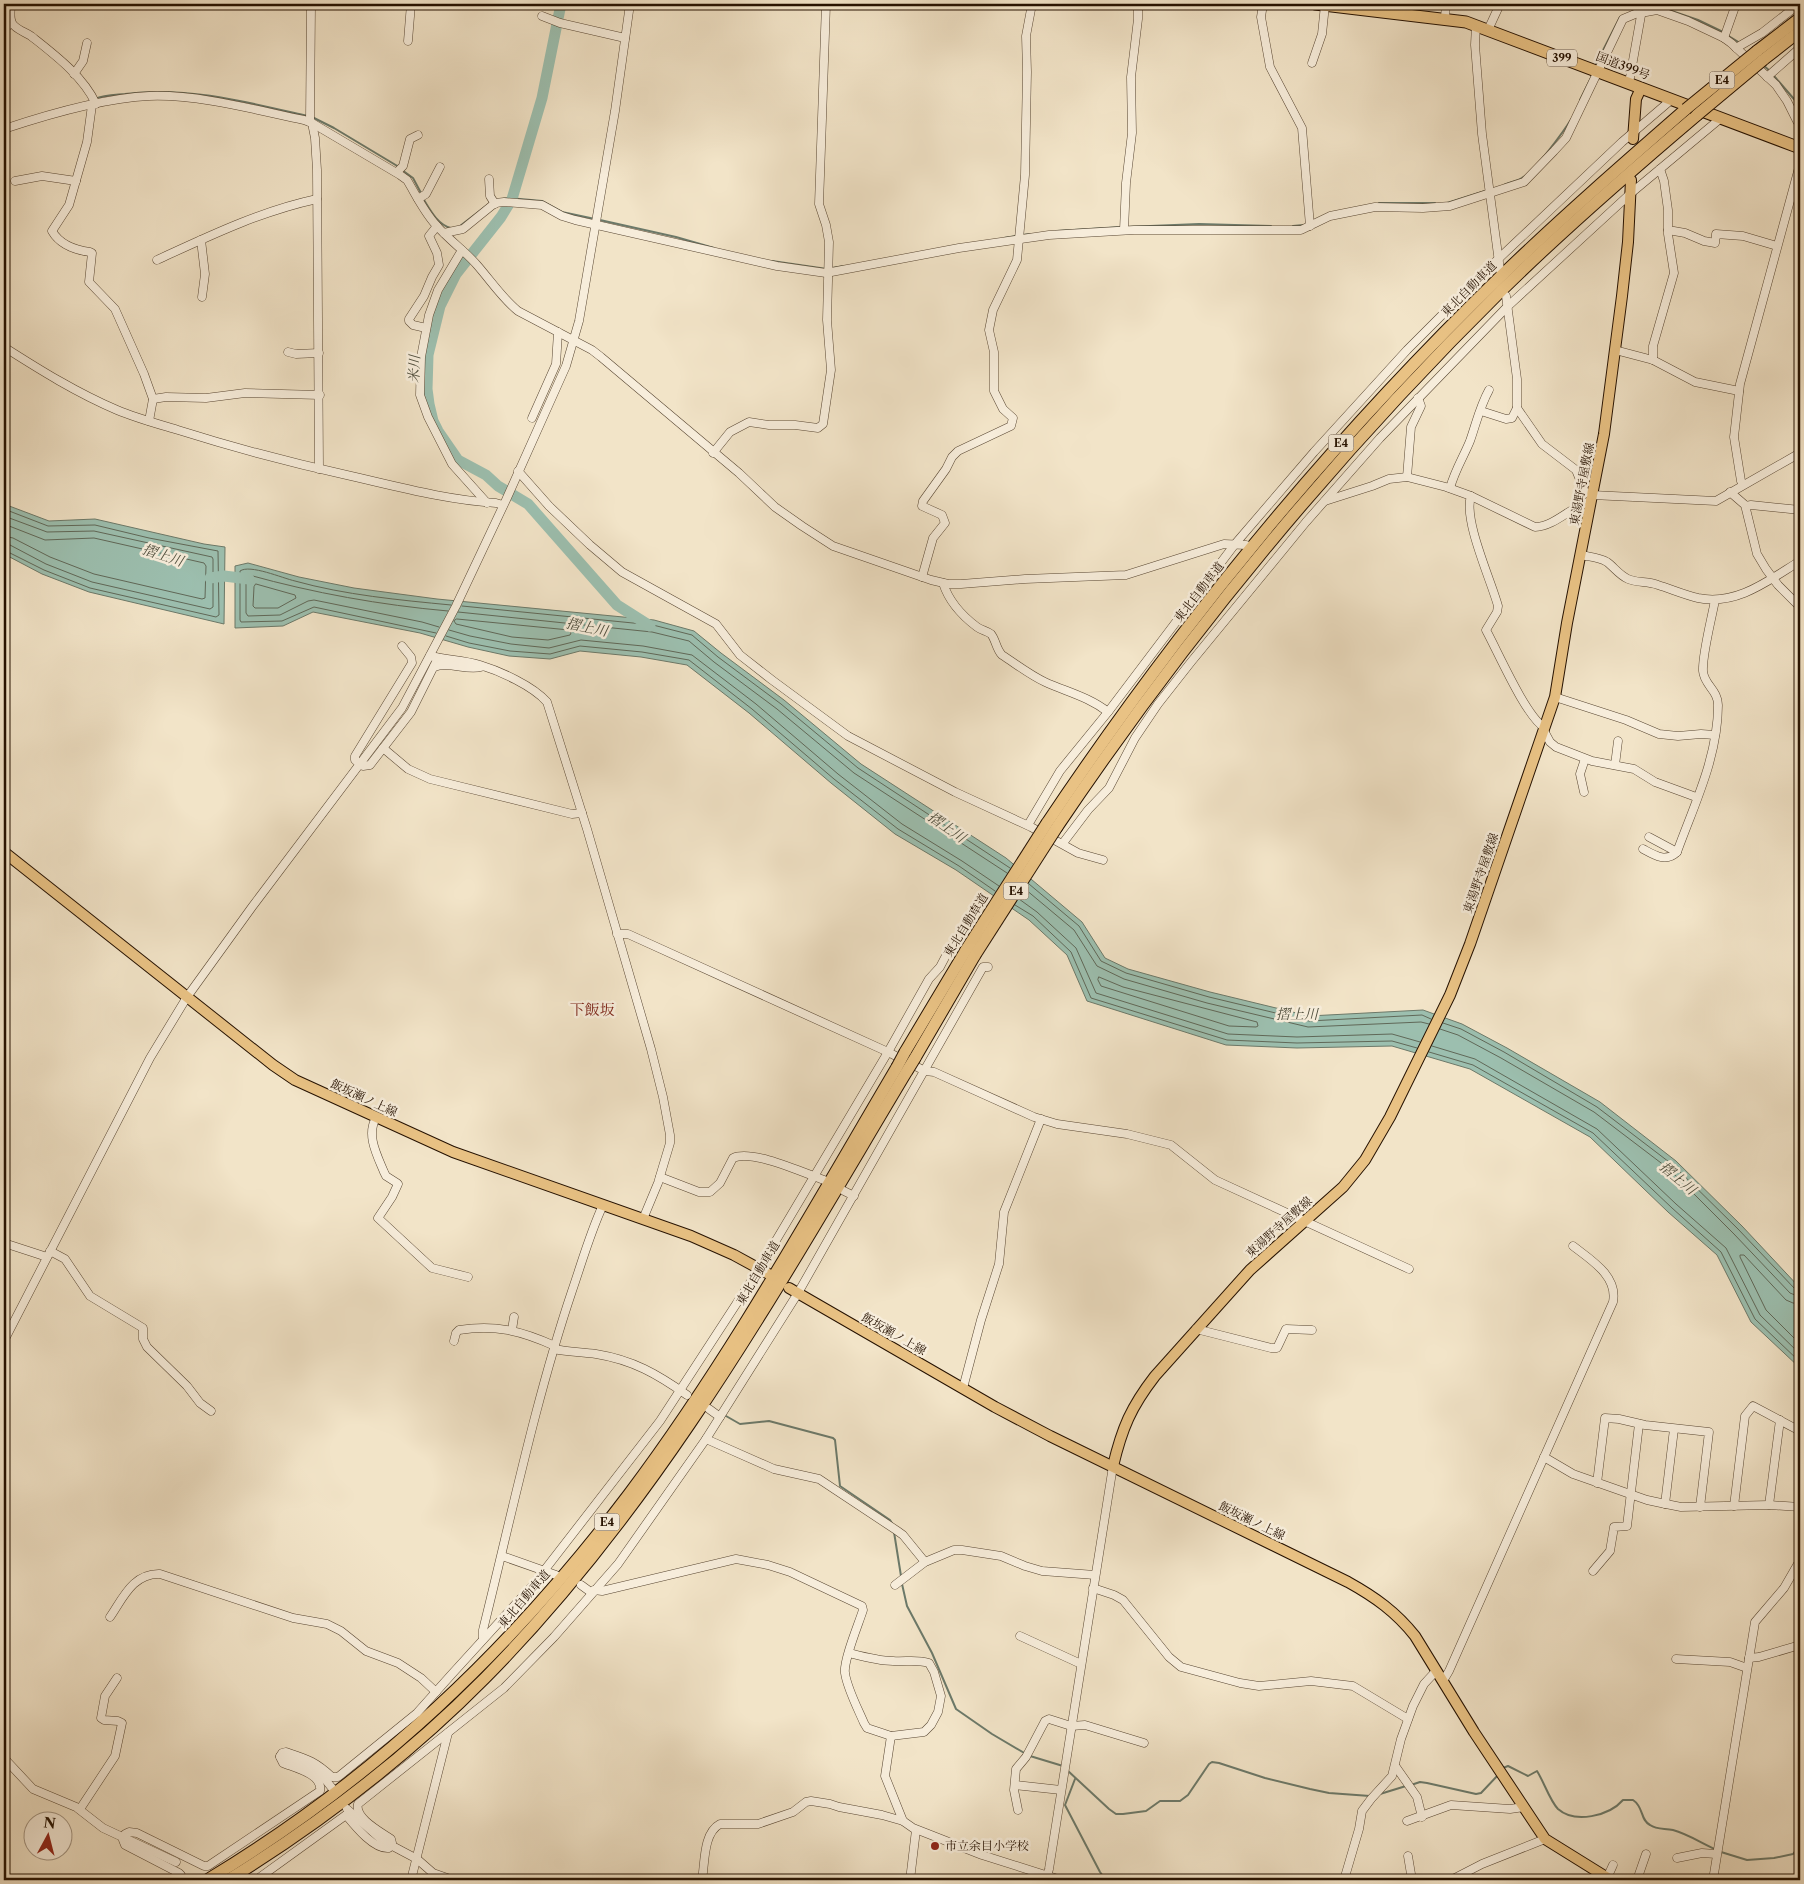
<svg xmlns="http://www.w3.org/2000/svg" width="1804" height="1884" font-family="'Libre Caslon Text','Noto Serif JP',serif">
<style>
.water{fill:#9cbfaf;stroke:#6c7969}
.lines{fill:none;stroke-linecap:round;stroke-linejoin:round}
.shore{stroke:#606858;stroke-width:1}
.stream{stroke:#6c7969;stroke-width:2}
.river{stroke:#9cbfaf;stroke-width:11}
.minor-casing{stroke:#584632;stroke-width:9}
.major-casing{stroke:#251100;stroke-width:12}
.highway-casing{stroke:#251100;stroke-width:13}
.minor{stroke:#f7eddb;stroke-width:8}
.major{stroke:#e9c284;stroke-width:10}
.highway{stroke:#e9c284;stroke-width:11}
.rail{stroke:#251100;stroke-width:2;stroke-dasharray:9 9;stroke-linecap:butt}
.highway-bridge-casing{stroke:#251100;stroke-width:13;stroke-linecap:butt}
.highway-bridge{stroke:#e9c284;stroke-width:11}
.poi-dot{fill:#8f2418;stroke:#f7eddb;stroke-width:2}
.labels{text-anchor:middle;stroke-width:5;stroke-linejoin:round;paint-order:stroke}
.shield{fill:#f7eddb;stroke:#645342;stroke-width:1}
.shield-label{font-size:11px;font-weight:bold;fill:#251100}
.street-label{font-size:12px;fill:#251100;stroke:#f7eddb}
.poi-label{font-size:12px;fill:#251100;stroke:#f7eddb;text-anchor:start}
.water-label{font-size:14px;font-style:italic;fill:#4f4e3d;stroke:#f7eddb}
.quarter-label{font-size:15px;fill:#7a1f14;stroke:#f7eddb}
</style>
<rect width="100%" height="100%" fill="#f2e4c8"/>
<filter id="stains"><feTurbulence type="fractalNoise" baseFrequency=".004" numOctaves="4"/><feColorMatrix values="0 0 0 0 .2 0 0 0 0 .09 0 0 0 0 .02 0 0 0 .5 -.17"/></filter>
<radialGradient id="worn" r=".72"><stop offset=".6" stop-color="#630" stop-opacity="0"/><stop offset="1" stop-color="#630" stop-opacity=".3"/></radialGradient>
<!-- water -->
<g class="water">
<path d="M4,504L49,521L95,519L204,544L225,547L224,624L89,592L42,574L4,554Z"/>
<path d="M248,563L299,577L354,588L437,599L654,620L694,631L721,653L784,700L861,764L1006,858L1082,922L1105,958L1128,969L1210,992L1309,1016L1423,1010L1462,1024L1507,1048L1600,1102L1676,1161L1742,1226L1800,1288V1368L1751,1322L1717,1255L1668,1212L1590,1137L1470,1069L1392,1046L1297,1048L1226,1045L1087,1001L1067,955L1029,920L956,870L895,834L831,783L749,713L687,665L641,657L580,651L550,659L509,656L468,647L420,633L313,612L283,626L235,628V566Z"/>
</g>
<g class="lines">
<!-- shore -->
<g class="shore">
<path d="M4,509L48,526L95,525L149,538L218,551L219,615L216,617L90,588L44,570L4,550"/>
<path d="M4,516L47,532L94,531L212,557L213,559V607L210,609L92,582L46,564L10,545L4,544"/>
<path d="M4,524L45,540L94,538L204,563L206,566L205,598L202,599L94,574L50,557L13,538L4,536"/>
<path d="M256,584L295,595L296,598L278,608H255L253,606L254,587Z"/>
<path d="M462,606L653,625L692,635L718,657L781,704L858,768L1010,868"/>
<path d="M458,612L652,632L689,641L714,662L777,709L854,773L1007,873"/>
<path d="M457,619L569,630L571,633L570,635L548,640L512,637L456,624L454,621Z"/>
<path d="M439,627L422,622L314,600L308,601L280,615L248,616L246,613V576L249,575C314,593 380,605 448,611"/>
<path d="M449,630L470,636L511,644L549,648L581,640L643,646L692,655L756,704L838,774L902,824L962,861L999,886"/>
<path d="M436,633L314,607L282,621L241,622L240,620V571C250,564 282,578 295,581C345,595 399,600 451,605"/>
<path d="M446,636L469,643L510,651L550,654L580,646L642,652L689,660L752,709L834,779L898,829L959,866L995,891"/>
<path d="M1029,884L1079,926L1101,961L1126,973L1209,997L1309,1021L1422,1015L1431,1019"/>
<path d="M1025,889L1074,930L1097,966L1124,979L1207,1003L1308,1027L1421,1022L1429,1024"/>
<path d="M1019,899L1037,912L1076,948L1096,993L1228,1034L1297,1037L1392,1034L1420,1042"/>
<path d="M1015,905L1033,916L1071,952L1091,998L1227,1040L1297,1043L1392,1041L1417,1048"/>
<path d="M1099,977L1123,987L1257,1022L1258,1026L1256,1027L1229,1026L1101,986L1098,980Z"/>
<path d="M1443,1023L1461,1029L1504,1052L1597,1107L1673,1165L1738,1229L1795,1289L1800,1290"/>
<path d="M1440,1029L1458,1035L1501,1058L1594,1112L1669,1169L1734,1234L1790,1293L1800,1297"/>
<path d="M1432,1046L1475,1059L1597,1129L1676,1204L1726,1248L1760,1315L1800,1354"/>
<path d="M1429,1052L1473,1065L1593,1133L1672,1208L1721,1252L1755,1319L1800,1362"/>
<path d="M1800,1304L1793,1303L1786,1300L1744,1255H1740V1257L1766,1310L1800,1344"/>
</g>
<!-- stream -->
<g class="stream">
<path d="M1663,8L1698,20L1723,32"/>
<path d="M1727,35L1740,43"/>
<path d="M1763,65L1771,72"/>
<path d="M1595,66L1620,17"/>
<path d="M1774,76L1800,106"/>
<path d="M95,99C104,95 115,95 125,94C187,86 247,102 307,116"/>
<path d="M1580,100L1592,76"/>
<path d="M312,117L334,128L399,167"/>
<path d="M402,170L413,178L421,193"/>
<path d="M1504,185C1510,182 1517,181 1522,178C1535,171 1564,131 1572,118"/>
<path d="M424,200C430,210 438,225 451,228"/>
<path d="M496,200L509,198L542,201L562,212L595,219"/>
<path d="M1379,203H1435"/>
<path d="M1447,203L1488,190"/>
<path d="M600,220L676,237L714,248"/>
<path d="M460,226L490,203"/>
<path d="M1293,226L1303,225"/>
<path d="M1126,227L1199,224L1271,226"/>
<path d="M1056,231L1121,227"/>
<path d="M1021,235L1031,234"/>
<path d="M1004,238L1016,236"/>
<path d="M772,261L827,269"/>
<path d="M832,268L844,266"/>
<path d="M726,1416L740,1424L769,1421L833,1438L835,1440L840,1486L890,1520L893,1525"/>
<path d="M894,1532L901,1576"/>
<path d="M902,1584L907,1606L932,1653L956,1709L992,1734L1026,1754"/>
<path d="M1030,1756L1063,1766"/>
<path d="M1503,1768L1508,1766L1528,1776L1537,1771C1544,1782 1550,1801 1558,1809C1575,1824 1609,1816 1623,1800H1633C1644,1807 1640,1820 1650,1825C1657,1830 1665,1828 1673,1830C1688,1834 1703,1844 1717,1850"/>
<path d="M1067,1770L1109,1809L1116,1814H1123L1146,1811L1160,1801H1180L1188,1795L1209,1764L1212,1762L1219,1763L1265,1778L1310,1789L1329,1793L1370,1796"/>
<path d="M1075,1779L1065,1805L1100,1872L1103,1876L1111,1880"/>
<path d="M1411,1785L1420,1782L1427,1783L1476,1794L1481,1793L1499,1774"/>
<path d="M1380,1794L1406,1786"/>
<path d="M1721,1852L1747,1860L1774,1858L1793,1854L1800,1845"/>
</g>
<!-- river -->
<g class="river">
<path d="M561,4L542,98L512,199L501,217L456,274L440,306L428,355L427,389L429,404L433,421L438,431L458,460L486,475L498,486L528,504L617,605L650,626"/>
<path d="M210,578L224,576L249,579"/>
</g>
<!-- minor casing -->
<g class="minor-casing">
<g id="minor">
<path d="M11,4C11,10 9,17 12,23C15,29 25,32 31,36C55,55 83,76 96,104"/>
<path d="M1263,4L1261,17L1270,67L1302,128L1310,226"/>
<path d="M542,16L560,23L625,38"/>
<path d="M1445,18L1446,4"/>
<path d="M1476,25L1475,45L1482,134L1500,270"/>
<path d="M4,30L11,22"/>
<path d="M1488,30L1500,4"/>
<path d="M1724,38L1736,4"/>
<path d="M408,41L411,4"/>
<path d="M1736,48L1762,33L1799,4"/>
<path d="M1312,63L1322,34L1325,5"/>
<path d="M74,74L83,61L87,43"/>
<path d="M1767,77L1800,48"/>
<path d="M1629,83L1643,4"/>
<path d="M92,105L87,142L69,205L52,231C60,245 75,250 90,252L92,253L89,282L115,309L144,374L153,399L149,421"/>
<path d="M310,122L311,4"/>
<path d="M312,123L315,138L317,170L319,469"/>
<path d="M4,129C46,115 105,98 149,96C198,94 256,110 304,120L312,123L400,175L407,180C416,195 424,212 436,225C449,240 465,251 477,265C491,281 502,298 518,311L592,350L601,357L739,473L775,507L802,526L833,546L931,580L948,584H961L1025,579L1126,575L1224,544L1246,545"/>
<path d="M397,172L403,166L410,139L418,135"/>
<path d="M489,179L490,196L495,204"/>
<path d="M15,181L42,176L76,181"/>
<path d="M418,199L426,194L440,167"/>
<path d="M1124,230L1126,183L1132,133L1131,77L1138,19V4"/>
<path d="M1668,230L1685,233L1704,241L1715,243L1716,234L1743,236L1777,246"/>
<path d="M444,233L463,229L495,203L504,202L542,205L562,216L575,220L777,266L826,273L959,248L1049,235L1134,230H1301L1330,216L1375,207L1423,208L1450,206L1524,182L1554,151L1566,138L1623,19L1635,14L1657,10L1688,21L1724,38L1731,43L1776,85L1787,101L1797,121L1800,125"/>
<path d="M201,240L205,274L202,297"/>
<path d="M462,250L438,290L429,315L421,357L420,395L428,417L452,464L487,503"/>
<path d="M157,260C209,236 261,211 317,199"/>
<path d="M1506,296L1517,379V408L1542,444L1576,470L1585,492L1592,495L1716,501L1800,453"/>
<path d="M426,328L413,325L409,321V319L424,296L432,277L439,265L437,253L429,236L437,226"/>
<path d="M4,347C40,370 77,393 117,410C136,418 158,424 178,430C235,448 292,463 351,476C399,487 447,500 496,503L503,505"/>
<path d="M1615,350L1653,360L1695,382L1739,391"/>
<path d="M288,352L296,354L319,353"/>
<path d="M1653,360V346L1674,273L1668,234V210L1664,181L1660,169"/>
<path d="M153,399L166,397L206,398L245,393L320,395"/>
<path d="M1481,411L1506,419L1512,418L1517,408"/>
<path d="M532,418L556,364L558,332"/>
<path d="M713,453L730,432L749,422L769,425H795L818,428L823,424L831,370L827,320L829,242L826,225L819,204L826,4"/>
<path d="M518,471L549,506L590,545L622,572L716,624L740,655L772,680L848,736L955,792L1031,827L1078,853L1103,860"/>
<path d="M1407,477L1411,427L1421,406L1418,398"/>
<path d="M1743,484L1741,481L1734,437L1740,384L1800,164"/>
<path d="M1450,488C1455,470 1463,458 1470,441C1476,424 1480,406 1489,390"/>
<path d="M1730,492L1745,505L1757,554L1766,569L1778,585L1800,607"/>
<path d="M1471,496C1463,520 1491,580 1498,606L1497,612L1486,630C1498,652 1526,717 1545,728"/>
<path d="M1325,501L1372,486L1389,479L1407,477L1446,487L1471,496L1535,527C1556,526 1571,506 1591,501"/>
<path d="M1746,506L1751,505L1800,510"/>
<path d="M1581,555C1590,557 1599,557 1607,562C1614,567 1619,575 1628,579C1637,583 1648,581 1658,585C1671,589 1685,595 1698,598C1737,606 1769,580 1800,561"/>
<path d="M922,577L933,538L945,523L942,515L922,506L923,501L946,469L952,457L958,451L1011,426L1013,418L1003,409L994,391V352L989,330L993,310L1017,260L1025,175L1027,72L1026,36L1032,4"/>
<path d="M943,583C949,602 961,615 977,627C981,630 987,631 991,634C996,640 996,649 1002,655C1016,664 1030,675 1045,682C1067,692 1089,697 1108,712"/>
<path d="M402,646L411,657L412,663L355,756V760L363,766L370,765L411,712L438,658"/>
<path d="M430,656C447,660 464,660 480,665C500,671 533,686 547,702L587,829L651,1049L663,1097L670,1135V1143L658,1183L643,1219"/>
<path d="M434,667C449,661 466,671 481,667"/>
<path d="M1555,697L1626,720L1659,734L1678,736L1701,734L1715,735"/>
<path d="M1544,731L1550,742L1556,747L1592,761L1634,769L1655,782L1696,797"/>
<path d="M383,748L408,769L430,779L572,814L582,813"/>
<path d="M1615,765L1618,741"/>
<path d="M1584,792L1580,774L1585,759"/>
<path d="M1028,825L1060,771L1108,712L1235,544L1314,452L1407,350L1494,263L1622,142L1671,100"/>
<path d="M1649,837L1677,852"/>
<path d="M1063,843L1088,810L1109,788L1135,738L1158,704L1191,662L1306,522L1380,438L1507,307L1630,194L1721,118"/>
<path d="M1643,849C1654,855 1666,863 1677,852C1694,805 1718,757 1718,705C1718,690 1704,685 1703,671C1702,655 1712,617 1715,600"/>
<path d="M617,934H628L888,1052L925,1071L934,1072L1034,1117L1057,1124L1127,1134L1171,1145L1215,1180L1409,1269"/>
<path d="M376,1118C366,1135 377,1155 384,1172L386,1176L397,1183L398,1184L392,1197L378,1218L432,1268L468,1277"/>
<path d="M660,1177L699,1192H710L720,1183L733,1158C752,1149 804,1173 824,1180"/>
<path d="M844,1191L854,1196"/>
<path d="M4,1243L47,1257"/>
<path d="M50,1251L65,1259L90,1296L143,1328V1339L147,1347L187,1386L200,1403L211,1411"/>
<path d="M1196,1329L1271,1348H1277L1278,1346L1286,1329L1312,1330"/>
<path d="M512,1330L514,1317"/>
<path d="M4,1341L150,1058L187,997L252,907L402,708L456,606L506,500L566,366L579,321L615,111L630,4"/>
<path d="M454,1341L456,1333L459,1330C495,1324 522,1331 555,1346"/>
<path d="M554,1349C568,1352 582,1352 596,1354C633,1360 657,1374 687,1395"/>
<path d="M963,1388L981,1320L999,1264L1004,1212L1041,1119"/>
<path d="M709,1409L720,1417"/>
<path d="M706,1439L774,1469L819,1479L896,1530L903,1535L925,1562"/>
<path d="M1544,1457L1573,1474L1647,1500L1661,1503L1681,1507L1769,1505L1800,1507"/>
<path d="M1597,1483L1605,1418L1619,1419L1645,1425L1709,1432L1700,1507"/>
<path d="M1665,1504L1674,1429"/>
<path d="M1769,1505L1780,1420"/>
<path d="M1734,1506L1745,1416L1753,1406L1800,1431"/>
<path d="M502,1556L556,1575"/>
<path d="M1593,1571L1610,1551L1614,1527L1627,1526L1639,1424"/>
<path d="M581,1585L592,1593"/>
<path d="M895,1585L925,1562L954,1550H962L1001,1556L1025,1566L1042,1571L1095,1575"/>
<path d="M1093,1588L1114,1595L1123,1600L1169,1657L1181,1667L1240,1683L1259,1686L1311,1681L1353,1686L1408,1719"/>
<path d="M594,1590L602,1591L736,1559L768,1565L790,1572L862,1606L863,1610C859,1623 843,1661 845,1673C847,1688 858,1709 864,1723L867,1728L891,1736L924,1732L931,1725L938,1712L941,1696L934,1672L929,1663C916,1659 906,1662 893,1661C878,1661 864,1657 849,1653"/>
<path d="M110,1617C123,1598 133,1573 160,1574L293,1618L327,1624L341,1631L366,1651L398,1663L421,1678L436,1692"/>
<path d="M1020,1636L1081,1664"/>
<path d="M483,1639V1630C511,1518 535,1401 572,1291C582,1262 590,1233 603,1205"/>
<path d="M1749,1658L1759,1657L1800,1645"/>
<path d="M1676,1659L1730,1662L1747,1668"/>
<path d="M1443,1681L1449,1671L1613,1302C1618,1276 1591,1260 1573,1246"/>
<path d="M891,1736L885,1776L903,1821L913,1828L982,1855L1061,1880"/>
<path d="M280,1756L313,1768L321,1774L332,1788"/>
<path d="M4,1758L33,1789L76,1807L103,1828L176,1862"/>
<path d="M1396,1767L1417,1797L1422,1817"/>
<path d="M1015,1785L1061,1790"/>
<path d="M80,1809L115,1756L122,1723L118,1721L104,1720L101,1718L105,1696L117,1678"/>
<path d="M347,1809L383,1841L417,1859L433,1873L453,1880"/>
<path d="M1018,1810L1014,1790L1016,1769L1026,1757L1045,1721L1049,1719L1071,1726L1085,1725L1144,1743"/>
<path d="M1407,1821L1451,1805L1510,1809L1524,1807"/>
<path d="M1408,1856L1412,1880"/>
<path d="M1677,1858L1702,1853L1716,1854"/>
<path d="M1607,1878L1613,1865"/>
<path d="M182,1880L181,1875L179,1873L125,1845L123,1840L125,1834L129,1832L137,1833L204,1866H208L320,1791C323,1774 295,1768 283,1763L280,1757L282,1753L286,1752C307,1759 315,1761 332,1777H338L417,1713L451,1675L533,1585L660,1421L759,1269L888,1052L929,979L940,967L951,946"/>
<path d="M256,1880L346,1815C355,1826 374,1850 389,1848L392,1843L391,1839C381,1832 354,1818 358,1804L504,1688L554,1637L618,1564L706,1439L798,1293L983,967H988"/>
<path d="M411,1880L448,1733"/>
<path d="M702,1880C705,1863 703,1833 720,1824H758L793,1812L806,1802L811,1801L830,1804L839,1807L882,1815L903,1821"/>
<path d="M910,1880L916,1830"/>
<path d="M1046,1880L1049,1869L1113,1466"/>
<path d="M1344,1880L1359,1829L1362,1811L1371,1799L1392,1776L1401,1739L1413,1706L1424,1684L1436,1671"/>
<path d="M1451,1880L1482,1864L1545,1839"/>
<path d="M1637,1880L1646,1854"/>
<path d="M1713,1880L1755,1622L1784,1588L1799,1562L1800,1553"/>
</g>
</g>
<!-- major casing -->
<g class="major-casing">
<g id="major">
<path d="M1633,139L1636,99L1641,88"/>
<path d="M4,852L273,1065L295,1080L453,1152L691,1236L734,1255L767,1273"/>
<path d="M789,1288L995,1407L1050,1436L1348,1582C1375,1597 1396,1612 1415,1636L1474,1732L1545,1839L1611,1880"/>
<path d="M1113,1466C1122,1428 1131,1407 1155,1376L1250,1270L1343,1187L1365,1160L1390,1117L1450,995L1470,944L1555,697L1567,623L1604,434L1622,296L1628,242L1631,180"/>
</g>
</g>
<!-- highway casing -->
<g class="highway-casing">
<g id="highway">
<path d="M1315,4L1466,22L1800,148"/>
<path d="M1757,51L1800,18"/>
<path d="M1763,60L1800,31"/>
<path d="M1047,823C1179,626 1330,442 1500,277C1560,219 1623,164 1686,109"/>
<path d="M1057,827C1187,634 1337,453 1503,289C1565,228 1631,171 1697,115"/>
<path d="M905,1052L966,950"/>
<path d="M915,1058L975,955"/>
<path d="M207,1880C376,1778 510,1651 629,1494C729,1361 812,1211 897,1067"/>
<path d="M228,1880C320,1823 408,1756 485,1678C660,1501 780,1283 907,1071"/>
</g>
</g>
<!-- minor -->
<use href="#minor" class="minor"/>
<!-- major -->
<use href="#major" class="major"/>
<!-- highway -->
<use href="#highway" class="highway"/>
<!-- rail -->
<path class="rail" d="M1792,1880L1800,1867"/>
<!-- highway-bridge casing -->
<g class="highway-bridge-casing">
<g id="highway-bridge">
<path d="M1686,109L1757,51"/>
<path d="M1697,115L1763,60"/>
<path d="M966,950L1047,823"/>
<path d="M975,955L1057,827"/>
<path d="M897,1067L905,1052"/>
<path d="M907,1071L915,1058"/>
</g>
</g>
<!-- highway-bridge -->
<use href="#highway-bridge" class="highway-bridge"/>
</g>
<!-- markers -->
<circle class="poi-dot" cx="935" cy="1846" r="5"/>
<g class="labels">
<!-- shield labels -->
<g class="shield">
<rect x="1547" y="49.5" width="30" height="17" rx="4"/>
<rect x="1709.5" y="71.5" width="25" height="17" rx="4"/>
<rect x="1328.5" y="434.5" width="25" height="17" rx="4"/>
<rect x="1003.5" y="882.5" width="25" height="17" rx="4"/>
<rect x="594.5" y="1513.5" width="25" height="17" rx="4"/>
</g>
<g class="shield-label">
<text x="1562" y="62">399</text>
<text x="1722" y="84">E4</text>
<text x="1341" y="447">E4</text>
<text x="1016" y="895">E4</text>
<text x="607" y="1526">E4</text>
</g>
<!-- street labels -->
<g class="street-label">
<text transform="translate(1623 66) rotate(21)" y="4">国道399号</text>
<text transform="translate(1469 289) rotate(-45)" y="4">東北自動車道</text>
<text transform="translate(1582 484) rotate(-79)" y="4">東湯野寺屋敷線</text>
<text transform="translate(1199 592) rotate(-52)" y="4">東北自動車道</text>
<text transform="translate(1481 873) rotate(-71)" y="4">東湯野寺屋敷線</text>
<text transform="translate(966 925) rotate(-58)" y="4">東北自動車道</text>
<text transform="translate(364 1098) rotate(25)" y="4">飯坂瀬ノ上線</text>
<text transform="translate(1279 1227) rotate(-42)" y="4">東湯野寺屋敷線</text>
<text transform="translate(758 1273) rotate(-59)" y="4">東北自動車道</text>
<text transform="translate(894 1334) rotate(30)" y="4">飯坂瀬ノ上線</text>
<text transform="translate(1252 1521) rotate(26)" y="4">飯坂瀬ノ上線</text>
<text transform="translate(524 1599) rotate(-49)" y="4">東北自動車道</text>
</g>
<!-- poi labels -->
<g class="poi-label">
<text x="945" y="1850">市立余目小学校</text>
</g>
<!-- water labels -->
<g class="water-label">
<text transform="translate(414 369) rotate(-88)" y="5">米川</text>
<text transform="translate(163 555) rotate(18)" y="5">摺上川</text>
<text transform="translate(587 627) rotate(12)" y="5">摺上川</text>
<text transform="translate(947 827) rotate(35)" y="5">摺上川</text>
<text x="1297" y="1019">摺上川</text>
<text transform="translate(1678 1178) rotate(40)" y="5">摺上川</text>
</g>
<!-- quarter labels -->
<g class="quarter-label">
<text x="592" y="1015">下飯坂</text>
</g>
</g>
<!-- margin -->
<rect width="1804" height="1884" fill="none" stroke="#f2e4c8" stroke-width="20"/>
<rect x="5" y="5" width="1794" height="1874" fill="none" stroke="#251100" stroke-width="2.5"/>
<rect x="10" y="10" width="1784" height="1864" fill="none" stroke="#251100"/>
<!-- north arrow -->
<g transform="translate(48 1836) rotate(7)"><circle r="24" fill="#f7eddb" stroke="#a39583"/>
<path d="M0-4L9 19L0 12L-9 19Z" fill="#8f2418"/>
<text y="-8" font-size="14" font-weight="bold" text-anchor="middle" fill="#251100">N</text>
</g>
<rect width="100%" height="100%" filter="url(#stains)"/>
<rect width="100%" height="100%" fill="url(#worn)"/>
</svg>
